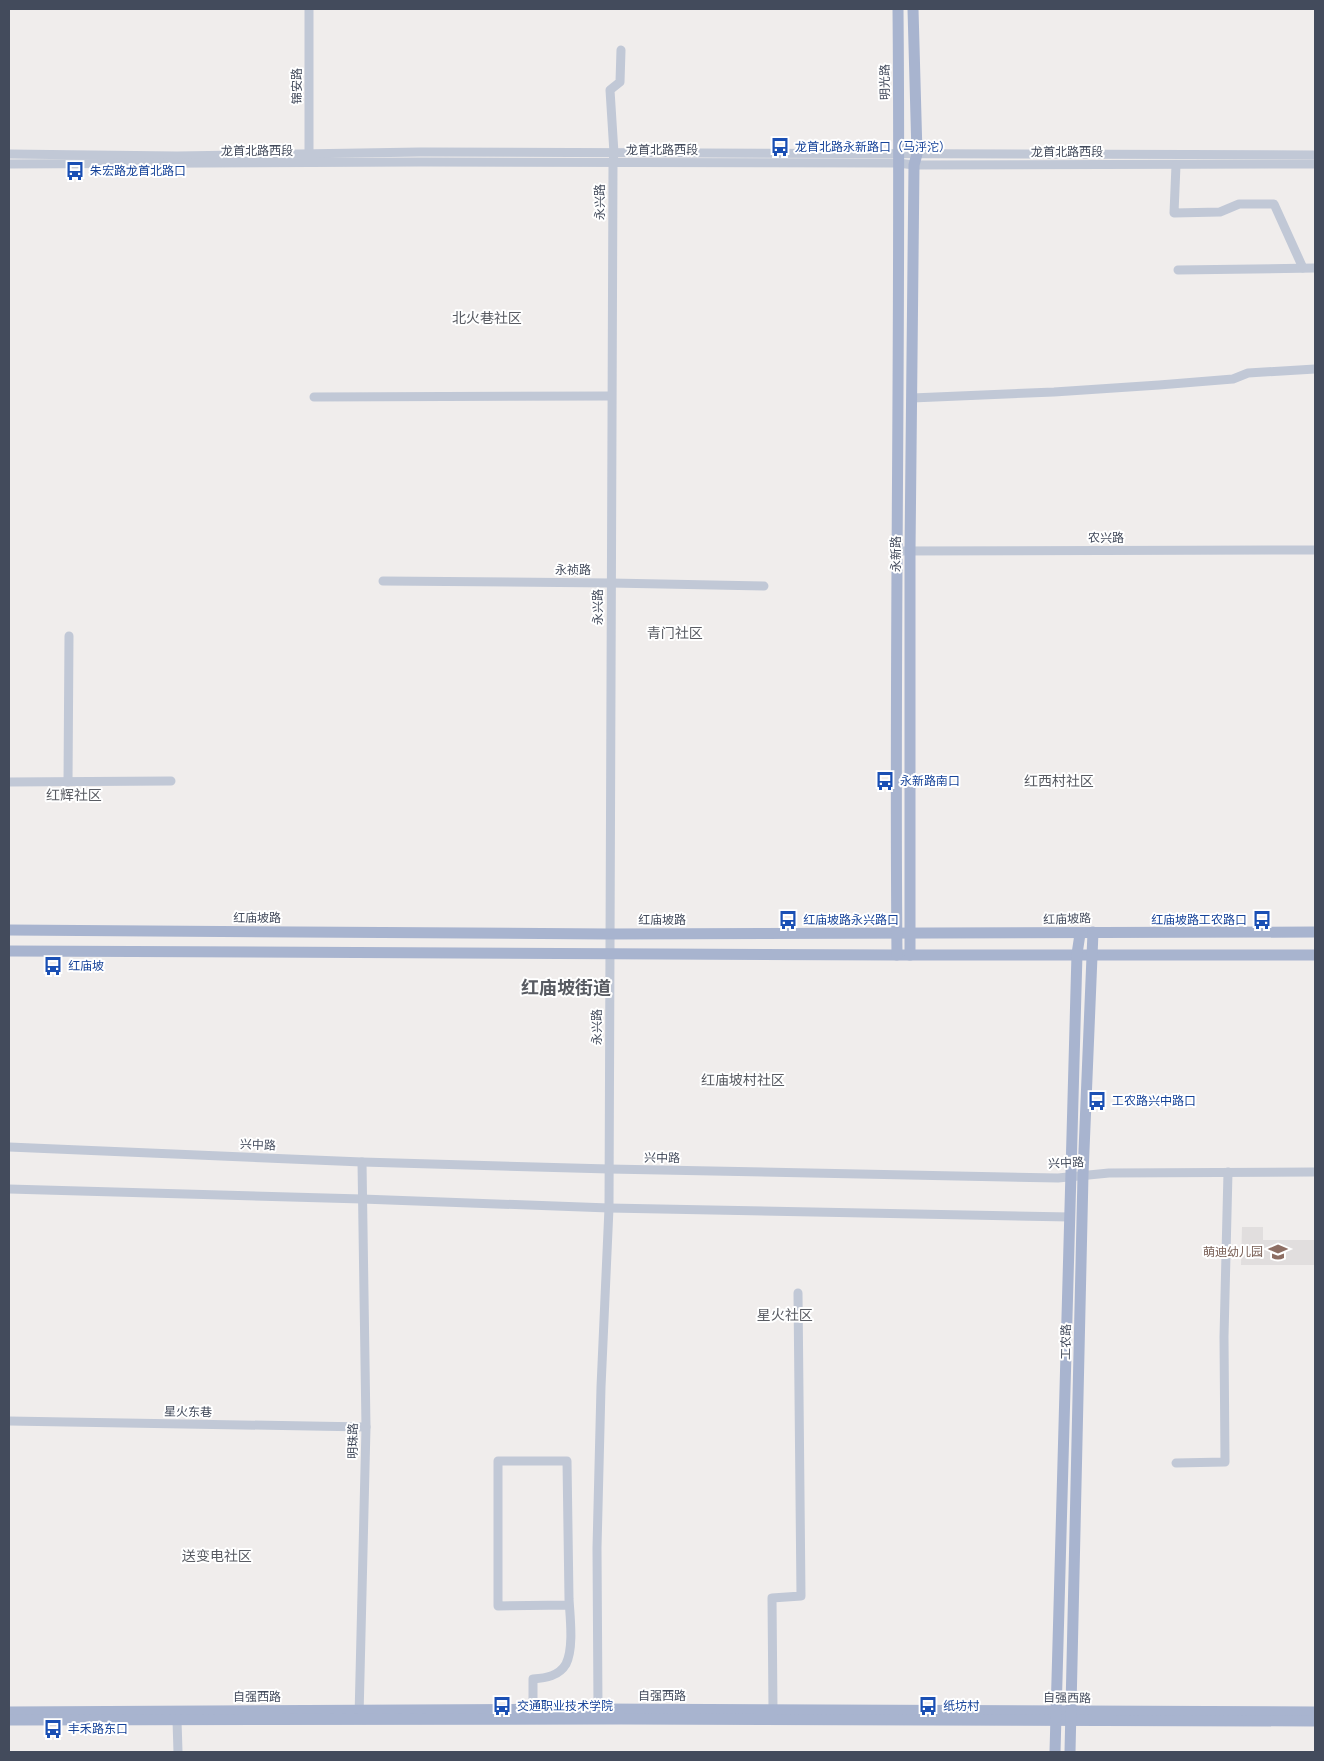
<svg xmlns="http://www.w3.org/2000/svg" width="1324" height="1761" font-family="Rubik,'Noto Sans SC',sans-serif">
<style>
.education{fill:#e1dede}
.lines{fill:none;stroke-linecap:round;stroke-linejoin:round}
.minor{stroke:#c1c8d6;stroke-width:9}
.major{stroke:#a8b4cf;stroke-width:11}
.labels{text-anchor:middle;stroke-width:4;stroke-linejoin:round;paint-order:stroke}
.street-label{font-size:12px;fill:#434b5c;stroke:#fff}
.transit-label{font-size:12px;fill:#164399;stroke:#fff;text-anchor:start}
.education-label{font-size:12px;fill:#785e54;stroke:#fff;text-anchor:end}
.neighbourhood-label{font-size:14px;fill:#585b62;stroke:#fff}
.district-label{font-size:18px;font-weight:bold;fill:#585b62;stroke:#fff}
</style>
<rect width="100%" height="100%" fill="#f0edec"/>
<!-- education -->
<path class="education" d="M1242,1227H1263V1240H1315V1265H1241Z"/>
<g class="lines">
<!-- minor -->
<g class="minor">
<path d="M309,9V158"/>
<path d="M9,154L177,156L420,152L1315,155"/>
<path d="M9,164L421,162L898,163L914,165L1315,164"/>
<path d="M1176,165L1174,213L1220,212L1239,204H1274L1303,268"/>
<path d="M1178,270L1315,268"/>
<path d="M314,397L611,396"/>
<path d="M912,398L1054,392L1159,385L1233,379L1248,373L1315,369"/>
<path d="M897,551L1315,550"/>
<path d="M383,581L611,583L764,586"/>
<path d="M9,782L171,781"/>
<path d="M68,782L69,636"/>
<path d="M9,1147L362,1162L609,1169L1058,1178L1109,1173L1315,1172"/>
<path d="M9,1189L362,1199L609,1208L1070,1217"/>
<path d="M9,1421L366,1427"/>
<path d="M1176,1463L1225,1462L1224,1337L1228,1172"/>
<path d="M598,1709L597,1548L601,1387L609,1208L613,163L614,153L610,90L620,82L621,50"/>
<path d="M533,1710V1679C546,1678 559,1676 566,1664C574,1648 570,1617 569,1599C568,1553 568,1507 567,1461H498V1606L569,1605"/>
<path d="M773,1710L772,1598L801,1596L798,1293"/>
<path d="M359,1717L366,1427L362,1162"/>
<path d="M177,1720L178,1752"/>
</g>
<!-- major -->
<g class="major">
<path d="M9,930L609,934L1315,932"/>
<path d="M9,951L897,955H1315"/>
<path d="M897,955C894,639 901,324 898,9"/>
<path d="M910,955V551L914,165L917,154L913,9"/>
<path d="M9,1712L598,1709L1315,1712"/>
<path d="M9,1720L621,1719L1315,1721"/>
<path d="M1055,1752L1077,954L1080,934"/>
<path d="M1070,1752L1083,1175L1093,932"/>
</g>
</g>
<!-- icons -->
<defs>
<g id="bus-bare" transform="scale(1.5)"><path d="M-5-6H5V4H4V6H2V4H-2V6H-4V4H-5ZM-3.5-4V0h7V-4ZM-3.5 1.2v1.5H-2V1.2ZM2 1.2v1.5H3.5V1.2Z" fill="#1a4fb4" stroke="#fff" stroke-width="2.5" paint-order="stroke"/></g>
<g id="school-bare" transform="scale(1.5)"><path d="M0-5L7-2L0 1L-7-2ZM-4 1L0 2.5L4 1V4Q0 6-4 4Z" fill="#8d6e63" stroke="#fff" stroke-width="2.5" paint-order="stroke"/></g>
</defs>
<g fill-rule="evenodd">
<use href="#bus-bare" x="780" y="147"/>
<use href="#bus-bare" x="75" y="171"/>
<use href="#bus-bare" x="885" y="781"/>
<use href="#bus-bare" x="788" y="920"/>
<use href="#bus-bare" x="1262" y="920"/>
<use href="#bus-bare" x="53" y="966"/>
<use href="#bus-bare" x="1097" y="1101"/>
<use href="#school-bare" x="1278" y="1252"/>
<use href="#bus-bare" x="502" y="1706"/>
<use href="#bus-bare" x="928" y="1706"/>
<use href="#bus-bare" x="53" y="1729"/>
</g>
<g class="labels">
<!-- street labels -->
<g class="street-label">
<text transform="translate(885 82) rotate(-91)" y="4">明光路</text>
<text transform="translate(297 86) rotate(-90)" y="4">锦安路</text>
<text x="662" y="154">龙首北路西段</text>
<text x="257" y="155">龙首北路西段</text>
<text x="1067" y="156">龙首北路西段</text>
<text transform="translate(600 202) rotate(-90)" y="4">永兴路</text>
<text x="1106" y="542">农兴路</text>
<text transform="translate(896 554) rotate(-90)" y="4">永新路</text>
<text x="573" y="574">永祯路</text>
<text transform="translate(598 607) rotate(-90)" y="4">永兴路</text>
<text x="257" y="922">红庙坡路</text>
<text transform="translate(1067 919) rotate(-2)" y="4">红庙坡路</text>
<text x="662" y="924">红庙坡路</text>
<text transform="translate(597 1027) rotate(-90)" y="4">永兴路</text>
<text transform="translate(258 1145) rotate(2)" y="4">兴中路</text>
<text transform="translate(662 1158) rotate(1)" y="4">兴中路</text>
<text transform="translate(1066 1163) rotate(-3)" y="4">兴中路</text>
<text transform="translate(1066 1342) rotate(-89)" y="4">工农路</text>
<text transform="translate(188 1412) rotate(1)" y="4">星火东巷</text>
<text transform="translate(353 1441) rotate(-89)" y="4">明珠路</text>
<text x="662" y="1700">自强西路</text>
<text x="257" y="1701">自强西路</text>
<text transform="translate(1067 1698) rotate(1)" y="4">自强西路</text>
</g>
<!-- transit labels -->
<g class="transit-label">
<text x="795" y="151">龙首北路永新路口（马泘沱）</text>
<text x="90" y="175">朱宏路龙首北路口</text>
<text x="900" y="785">永新路南口</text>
<text x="803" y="924">红庙坡路永兴路口</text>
<text x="1247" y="924" text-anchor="end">红庙坡路工农路口</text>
<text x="68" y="970">红庙坡</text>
<text x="1112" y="1105">工农路兴中路口</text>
<text x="517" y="1710">交通职业技术学院</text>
<text x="943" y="1710">纸坊村</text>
<text x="68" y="1733">丰禾路东口</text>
</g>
<!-- education labels -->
<g class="education-label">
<text x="1263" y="1256">萌迪幼儿园</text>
</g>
<!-- neighbourhood labels -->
<g class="neighbourhood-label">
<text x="487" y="323">北火巷社区</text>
<text x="675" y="638">青门社区</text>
<text x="1059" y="786">红西村社区</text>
<text x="74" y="800">红辉社区</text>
<text x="743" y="1085">红庙坡村社区</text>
<text x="785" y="1320">星火社区</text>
<text x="217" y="1561">送变电社区</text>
</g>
<!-- district labels -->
<g class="district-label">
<text x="566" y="994">红庙坡街道</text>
</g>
</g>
<!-- border -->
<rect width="1324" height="1761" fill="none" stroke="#434b5c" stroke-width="20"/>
</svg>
